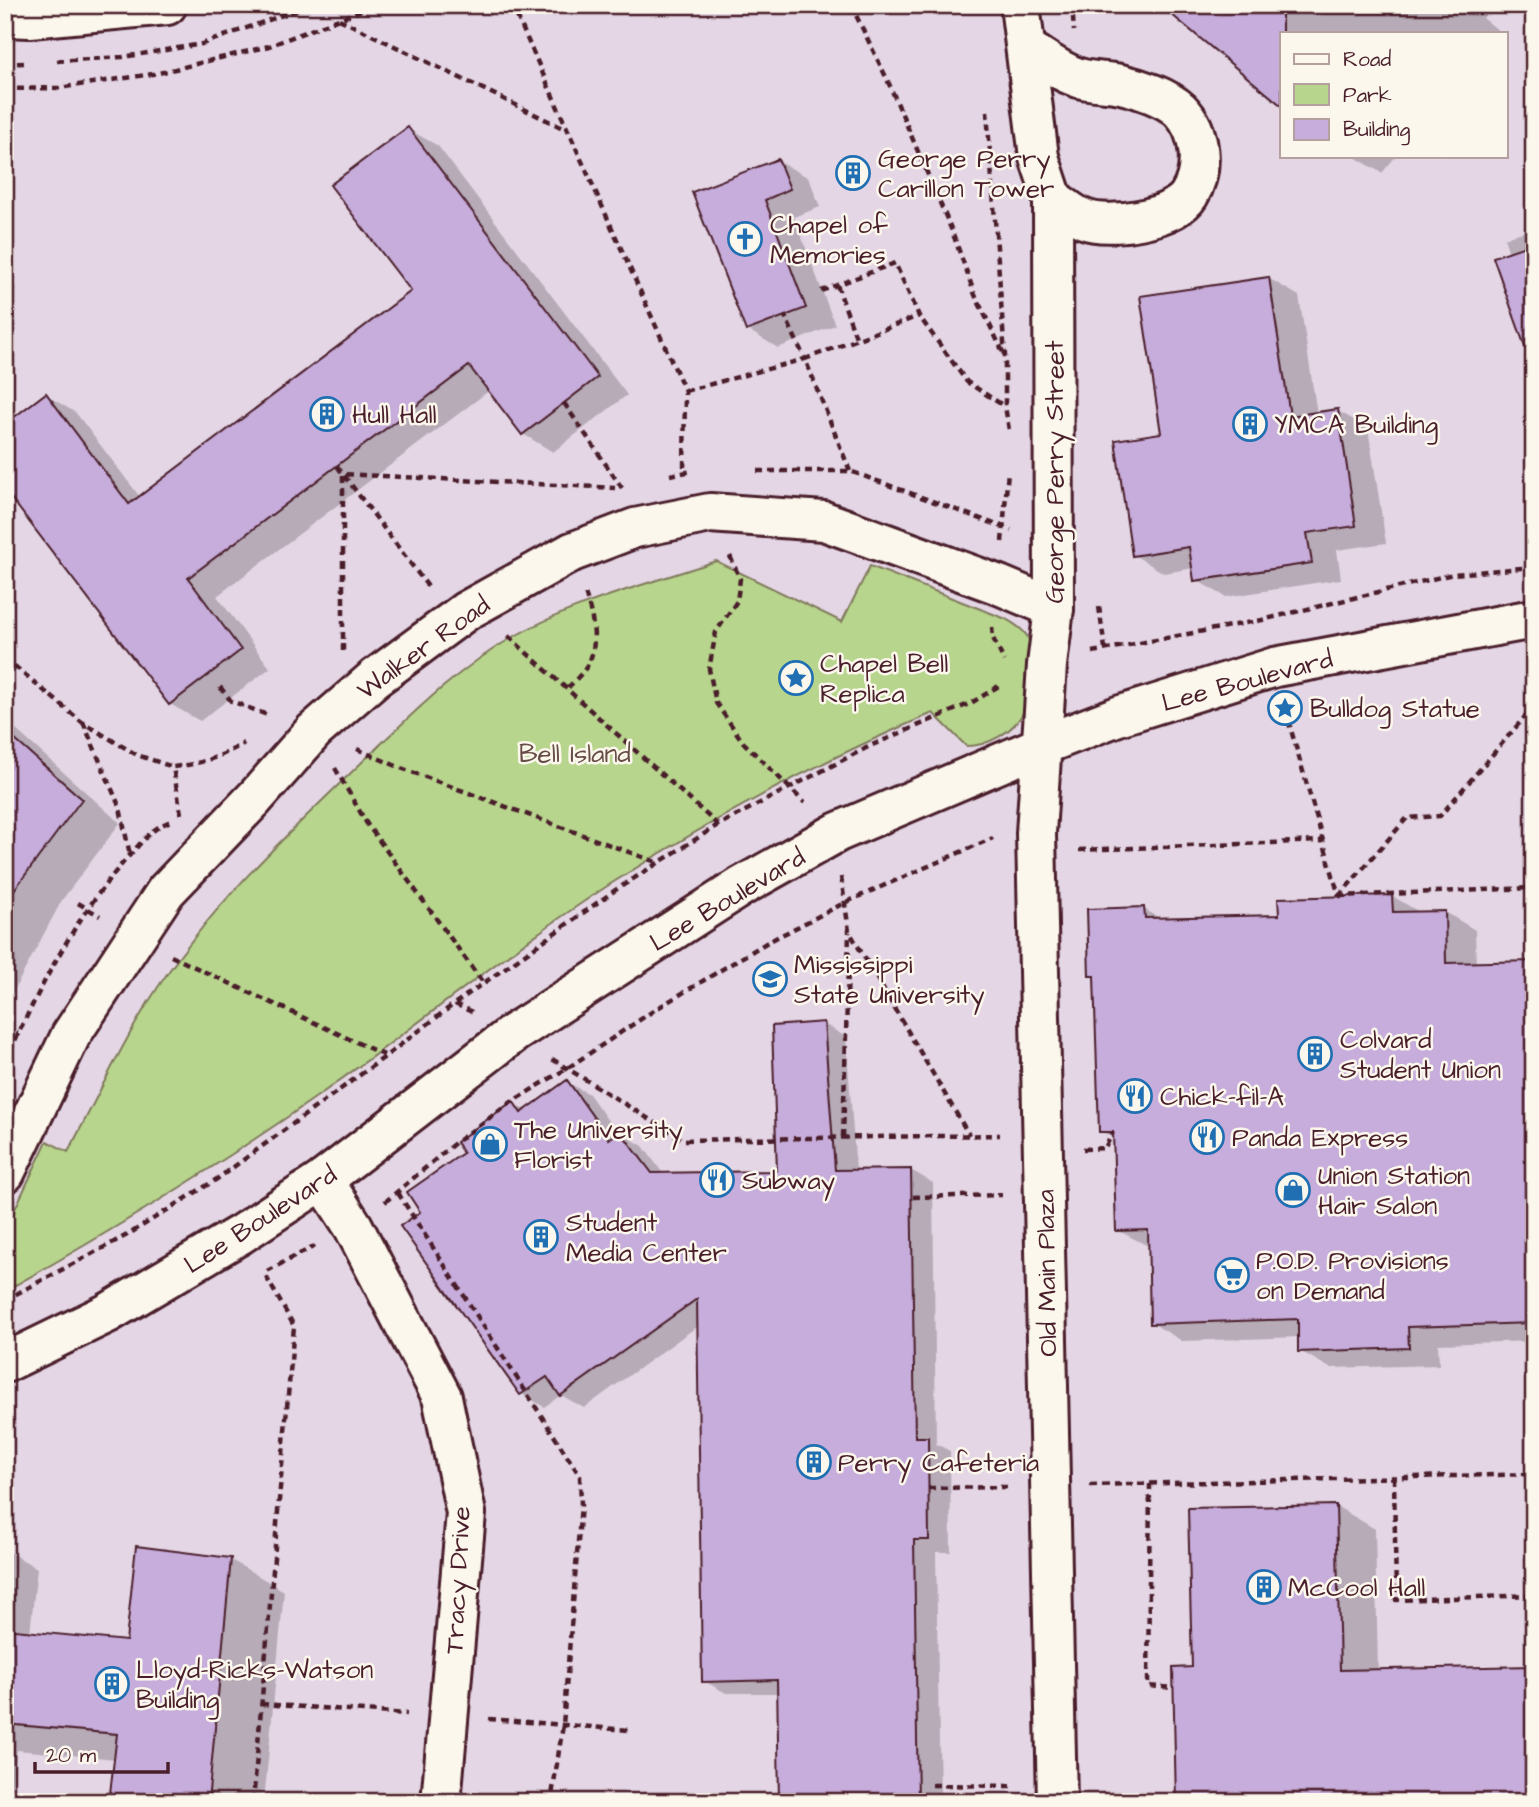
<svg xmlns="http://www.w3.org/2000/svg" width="1539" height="1807" font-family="'Architects Daughter',sans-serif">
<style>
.built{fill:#e4d6e5;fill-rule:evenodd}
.green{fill:#b7d58d;stroke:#807a5c;stroke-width:2}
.shadow{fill:#0003}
.building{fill:#c7addb;stroke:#4a1f2b;stroke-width:2}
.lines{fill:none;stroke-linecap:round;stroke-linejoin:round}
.minor-casing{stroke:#4a1f2b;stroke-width:44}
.path{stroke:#4a1f2b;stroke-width:4.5;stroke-dasharray:7 5;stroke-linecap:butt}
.minor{stroke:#fbf7ec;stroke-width:38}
.labels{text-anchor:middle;stroke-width:5;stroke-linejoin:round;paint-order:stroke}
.poi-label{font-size:26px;fill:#4a1f2b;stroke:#fbf7ec;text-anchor:start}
.street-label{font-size:26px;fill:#4a1f2b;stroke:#fbf7ec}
.park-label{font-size:26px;fill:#654c44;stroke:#fbf7ec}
</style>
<rect width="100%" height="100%" fill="#f1e8e9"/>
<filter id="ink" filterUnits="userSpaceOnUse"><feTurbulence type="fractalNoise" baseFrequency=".0143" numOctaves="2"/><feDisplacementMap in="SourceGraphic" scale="14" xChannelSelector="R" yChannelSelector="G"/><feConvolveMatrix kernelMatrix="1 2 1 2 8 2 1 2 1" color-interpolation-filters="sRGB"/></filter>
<g filter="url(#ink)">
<!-- built -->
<path class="built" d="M5,5H1534V1802H5ZM1282,33H1506V156H1282Z"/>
<!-- green -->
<path class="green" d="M716,561L842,622L870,566L1006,619C1014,624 1022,628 1027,636C1032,644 1031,658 1030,668C1029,682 1030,698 1024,711C1014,732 988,746 966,746L933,713C821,760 714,818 612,883C512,947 420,1024 322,1093C220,1165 114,1230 5,1291V1230L47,1141L68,1152C96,1101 119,1048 151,998C206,911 284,837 358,766C406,720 455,670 513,637C575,602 648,584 716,561Z"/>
<!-- shadow -->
<g class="shadow">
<path d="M1162,5H1494L1483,18L1499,31L1498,33H1282Z"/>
<path d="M408,129L438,146L627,395L553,452L523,434L490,390L217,596L270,668L200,721L170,704L46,395L76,413L140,497L413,291Z"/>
<path d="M1353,156H1396L1382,173Z"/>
<path d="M778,161L809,178L820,207L794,217L835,325L778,348L748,330L695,193Z"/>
<path d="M1534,228V367L1495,258L1509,253L1504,238Z"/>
<path d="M1268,278L1299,296L1317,414L1338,411L1368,428L1386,543L1337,550L1341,579L1226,597L1196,580L1194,568L1164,573L1134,555L1163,434Z"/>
<path d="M5,720L120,823L62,900L5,1007Z"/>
<path d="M1392,896L1421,913L1445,912L1475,930L1476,964L1534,962V1341L1438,1344L1439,1365L1330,1368L1300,1351V1337L1182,1341L1152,1323L1150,1247L1117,1230L1115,1139L1100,1131L1096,978L1091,975L1144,909L1163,920L1280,917Z"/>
<path d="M824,1024L846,1037L856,1171L911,1170L933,1183L936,1444L950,1451L951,1552H936L940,1802H780L778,1693H726L704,1681L699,1325L584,1408L561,1395L544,1407L522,1394L403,1227L423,1212L465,1153L513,1103L526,1111L567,1082L589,1094L618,1135L621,1133L643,1146L664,1175L779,1173Z"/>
<path d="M1336,1506L1375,1529L1378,1671L1534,1802L1193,1669Z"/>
<path d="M5,1550L37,1568L30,1633L127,1643L231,1560L284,1591L264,1802H110L116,1759L17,1750L10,1802H5Z"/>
</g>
<!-- building -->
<g class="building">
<path d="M1160,5H1282V106Z"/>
<path d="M408,127L598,377L522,435L469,366L188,578L241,650L169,705L5,490V424L46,393L129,504L411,291L330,185Z"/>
<path d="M778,159L790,189L765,200L806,308L746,331L692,192Z"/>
<path d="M1534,243V357L1529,358L1493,257Z"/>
<path d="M1269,277L1290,416L1338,409L1356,526L1307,533L1312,563L1194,581L1189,547L1132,556L1115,440L1161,433L1140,296Z"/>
<path d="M5,731L82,799L5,902Z"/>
<path d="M1392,895L1393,912L1445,911L1446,963L1534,961V1323L1408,1327L1409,1348L1298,1352V1319L1150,1324L1148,1230L1116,1231L1113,1132H1099L1094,976H1089L1087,909L1144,907L1145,918L1279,915L1278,898Z"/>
<path d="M824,1022L835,1170L911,1169L915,1437H928L929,1540H914L918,1802H779L777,1680L702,1682L697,1299L560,1396L547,1377L520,1395L400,1226L420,1212L407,1192L463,1153L456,1142L513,1101L521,1113L567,1080L609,1139L620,1131L652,1173L777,1171L772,1026Z"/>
<path d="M1336,1505L1340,1670L1534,1666V1802H1176L1173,1668L1192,1667L1188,1508Z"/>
<path d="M136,1546L231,1558L208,1802H109L117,1734L5,1724V1629L126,1641Z"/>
</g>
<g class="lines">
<!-- minor casing -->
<g class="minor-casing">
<g id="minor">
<path d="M1020,5L1039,157L1053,199L1054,608L1047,665L1036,833L1057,1802"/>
<path d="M5,17L30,18L167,5"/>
<path d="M1027,49C1043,58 1061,73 1079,78C1092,82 1107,81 1121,84C1139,88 1166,97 1180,110C1201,131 1205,169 1189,195C1174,219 1109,229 1084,219C1073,215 1062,205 1053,199"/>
<path d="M5,1173L71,1035L166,891L255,798L314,731L375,678L466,611L572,552L635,528L710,513L824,521L999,585L1054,608"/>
<path d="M323,1180L353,1226L442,1397L466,1513L441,1802"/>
<path d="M5,1363L108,1313L241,1234L323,1180L514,1033L742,886L838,832L1043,745L1118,716L1275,667L1534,619"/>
</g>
</g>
<!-- path -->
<g class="path">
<path d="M512,5L685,391L684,471"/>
<path d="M851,5L887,79L952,231L975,295L1003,352"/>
<path d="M1072,5L1074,31"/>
<path d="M339,19L567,130"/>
<path d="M57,61L123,57L202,44L311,5"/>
<path d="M5,64L24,63"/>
<path d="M5,89L59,88L159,73L269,46L375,5"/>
<path d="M987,111L1005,356V406L1009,430"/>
<path d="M837,285L857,340"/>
<path d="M821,291L895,263L919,316L967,382L1004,406"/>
<path d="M685,391L805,359L785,316"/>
<path d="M564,403L622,488"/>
<path d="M337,466L429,588"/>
<path d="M757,471H850L1011,530"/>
<path d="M850,471L805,359L919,316"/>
<path d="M670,475L693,471"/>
<path d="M1002,542L1008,471"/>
<path d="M730,556L740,579L737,601L716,632L709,669L716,703L743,742L805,803"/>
<path d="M1099,607L1105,648"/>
<path d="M992,627L993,638L1004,661"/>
<path d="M508,636L718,825"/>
<path d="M343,651V474L615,488"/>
<path d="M1092,652L1262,620L1453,574L1534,567"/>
<path d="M5,658L82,722L137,755L173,767"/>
<path d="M220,687L231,701L270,716"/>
<path d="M568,688C574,681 582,674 587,666C600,644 592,615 585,593"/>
<path d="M1285,709L1339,896"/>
<path d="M83,722L120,808L130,855"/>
<path d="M357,749L401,768L656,862"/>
<path d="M335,768L367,824L484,984"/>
<path d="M181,814L173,767C199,764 222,757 244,743"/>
<path d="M1079,850L1323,841"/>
<path d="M841,877L849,931L969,1135"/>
<path d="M1339,896L1407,818L1440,816L1534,706"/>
<path d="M1339,896L1534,888"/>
<path d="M78,903L100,916"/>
<path d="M171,956L386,1056"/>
<path d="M455,1004L472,1012"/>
<path d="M5,1028L18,1033"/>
<path d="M552,1059L683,1140L1000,1135"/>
<path d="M5,1062C39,989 75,916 129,856C143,841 153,826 174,820"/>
<path d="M843,1137L849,932"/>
<path d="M1083,1149L1105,1148L1113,1132"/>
<path d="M398,1193L580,1476L581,1505L563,1725L551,1802"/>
<path d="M913,1197L1002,1195"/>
<path d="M385,1202L456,1142L513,1101L566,1069L656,1009L766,943L844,903L993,838"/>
<path d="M267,1271L315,1246"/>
<path d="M5,1300L129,1234L217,1179L386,1056L454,1004L614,891L718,825L870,746L971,703L1002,684"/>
<path d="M1531,1323L1533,1347"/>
<path d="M1533,1347L1534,1377"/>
<path d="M1394,1477L1396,1600L1534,1595"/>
<path d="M1150,1484L1148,1686L1174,1688"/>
<path d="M1090,1485L1534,1474"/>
<path d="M928,1488L1008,1487"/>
<path d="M261,1704L407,1714"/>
<path d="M489,1719L629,1730"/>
<path d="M932,1785L1014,1786"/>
<path d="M253,1802L294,1326L264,1273"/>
</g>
<!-- minor -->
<use href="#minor" class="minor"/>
</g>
</g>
<!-- icons -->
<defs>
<g id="building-ring" transform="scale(1.75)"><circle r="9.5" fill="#fbf7ec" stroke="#1f6fb2" stroke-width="1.5"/><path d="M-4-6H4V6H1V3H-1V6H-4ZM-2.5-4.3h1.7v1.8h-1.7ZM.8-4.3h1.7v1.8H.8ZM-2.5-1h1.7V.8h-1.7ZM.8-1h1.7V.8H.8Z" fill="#1f6fb2"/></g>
<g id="church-ring" transform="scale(1.75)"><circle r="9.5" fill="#fbf7ec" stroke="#1f6fb2" stroke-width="1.5"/><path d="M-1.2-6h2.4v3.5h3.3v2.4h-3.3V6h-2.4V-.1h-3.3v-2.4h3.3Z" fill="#1f6fb2"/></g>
<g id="sight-ring" transform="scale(1.75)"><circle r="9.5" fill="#fbf7ec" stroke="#1f6fb2" stroke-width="1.5"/><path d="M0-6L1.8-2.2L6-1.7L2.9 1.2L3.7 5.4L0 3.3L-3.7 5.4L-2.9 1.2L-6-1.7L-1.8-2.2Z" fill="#1f6fb2"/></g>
<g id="university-ring" transform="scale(1.75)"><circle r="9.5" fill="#fbf7ec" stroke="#1f6fb2" stroke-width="1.5"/><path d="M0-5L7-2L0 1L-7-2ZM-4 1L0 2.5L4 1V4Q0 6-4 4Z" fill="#1f6fb2"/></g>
<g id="restaurant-ring" transform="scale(1.75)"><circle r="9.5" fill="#fbf7ec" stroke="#1f6fb2" stroke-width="1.5"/><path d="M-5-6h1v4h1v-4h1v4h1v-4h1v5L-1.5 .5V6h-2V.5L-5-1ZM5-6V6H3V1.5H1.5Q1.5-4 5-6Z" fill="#1f6fb2"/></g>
<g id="shop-ring" transform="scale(1.75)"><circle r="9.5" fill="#fbf7ec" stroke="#1f6fb2" stroke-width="1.5"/><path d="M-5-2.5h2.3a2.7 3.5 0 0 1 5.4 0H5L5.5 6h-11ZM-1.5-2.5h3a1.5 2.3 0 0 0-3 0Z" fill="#1f6fb2"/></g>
<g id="supermarket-ring" transform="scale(1.75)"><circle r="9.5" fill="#fbf7ec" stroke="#1f6fb2" stroke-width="1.5"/><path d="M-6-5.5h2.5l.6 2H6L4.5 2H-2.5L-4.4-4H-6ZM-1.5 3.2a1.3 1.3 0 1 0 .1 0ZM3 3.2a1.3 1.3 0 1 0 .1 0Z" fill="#1f6fb2"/></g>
</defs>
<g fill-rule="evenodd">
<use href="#building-ring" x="853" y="173"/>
<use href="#church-ring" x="745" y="239"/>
<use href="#building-ring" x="327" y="414"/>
<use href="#building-ring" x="1250" y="424"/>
<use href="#sight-ring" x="796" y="678"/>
<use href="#sight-ring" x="1285" y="708"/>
<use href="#university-ring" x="770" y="979"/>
<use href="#building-ring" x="1315" y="1054"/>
<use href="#restaurant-ring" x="1135" y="1096"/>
<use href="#restaurant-ring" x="1207" y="1137"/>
<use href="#shop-ring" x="490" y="1144"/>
<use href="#restaurant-ring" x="717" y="1180"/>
<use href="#shop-ring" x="1293" y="1190"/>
<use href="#building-ring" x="541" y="1237"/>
<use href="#supermarket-ring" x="1232" y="1275"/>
<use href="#building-ring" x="814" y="1462"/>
<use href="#building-ring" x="1264" y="1587"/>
<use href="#building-ring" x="112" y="1684"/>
</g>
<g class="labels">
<!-- poi labels -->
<g class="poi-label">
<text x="878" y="167">George Perry<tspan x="878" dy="30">Carillon Tower</tspan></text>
<text x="770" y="233">Chapel of<tspan x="770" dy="30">Memories</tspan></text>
<text x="352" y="423">Hull Hall</text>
<text x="1274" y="433">YMCA Building</text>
<text x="820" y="672">Chapel Bell<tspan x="820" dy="30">Replica</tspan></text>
<text x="1310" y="717">Bulldog Statue</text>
<text x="794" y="973">Mississippi<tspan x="794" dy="30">State University</tspan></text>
<text x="1340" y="1048">Colvard<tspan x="1340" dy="30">Student Union</tspan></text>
<text x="1160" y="1105">Chick-fil-A</text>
<text x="514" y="1138">The University<tspan x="514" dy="30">Florist</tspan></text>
<text x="1232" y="1146">Panda Express</text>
<text x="1318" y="1184">Union Station<tspan x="1318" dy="30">Hair Salon</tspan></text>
<text x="742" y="1189">Subway</text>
<text x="566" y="1231">Student<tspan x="566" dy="30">Media Center</tspan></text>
<text x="1256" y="1269">P.O.D. Provisions<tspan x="1256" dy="30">on Demand</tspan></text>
<text x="838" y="1471">Perry Cafeteria</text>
<text x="1288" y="1596">McCool Hall</text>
<text x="136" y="1678">Lloyd-Ricks-Watson<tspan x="136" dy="30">Building</tspan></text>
</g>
<!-- street labels -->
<g class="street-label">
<text transform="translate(1054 472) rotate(-90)" y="9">George Perry Street</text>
<text transform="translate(423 647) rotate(-36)" y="9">Walker Road</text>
<text transform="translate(1247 680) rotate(-15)" y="9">Lee Boulevard</text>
<text transform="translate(727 899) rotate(-31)" y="9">Lee Boulevard</text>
<text transform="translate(260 1219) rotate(-33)" y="9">Lee Boulevard</text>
<text transform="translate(1046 1273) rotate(-91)" y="9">Old Main Plaza</text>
<text transform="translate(457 1580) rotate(-87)" y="9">Tracy Drive</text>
</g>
<!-- park labels -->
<g class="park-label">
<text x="575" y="762">Bell Island</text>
</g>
</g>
<!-- margin -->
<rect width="1539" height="1807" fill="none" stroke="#fbf7ec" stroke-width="28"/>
<rect x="14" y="14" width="1511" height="1779" fill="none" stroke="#4a1f2b" stroke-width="2.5" filter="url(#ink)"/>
<!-- legend -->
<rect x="1280" y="32" width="228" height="126" fill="#fbf7ec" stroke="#b4a19f" stroke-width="2"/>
<rect x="1294" y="54" width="35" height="10" fill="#fbf7ec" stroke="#b4a19f" stroke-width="2"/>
<text x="1343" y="66" font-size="21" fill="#4a1f2b">Road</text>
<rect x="1294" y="84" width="35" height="21" fill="#b7d58d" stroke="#b4a19f" stroke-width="2"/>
<text x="1343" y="102" font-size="21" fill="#4a1f2b">Park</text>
<rect x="1294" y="119" width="35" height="21" fill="#c7addb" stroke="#b4a19f" stroke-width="2"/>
<text x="1343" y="136" font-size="21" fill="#4a1f2b">Building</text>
<!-- scale -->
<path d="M35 1762v10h133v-10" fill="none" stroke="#4a1f2b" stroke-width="3.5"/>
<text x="46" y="1762" font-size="21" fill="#4a1f2b" stroke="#fbf7ec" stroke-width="5" paint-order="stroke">20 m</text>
</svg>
